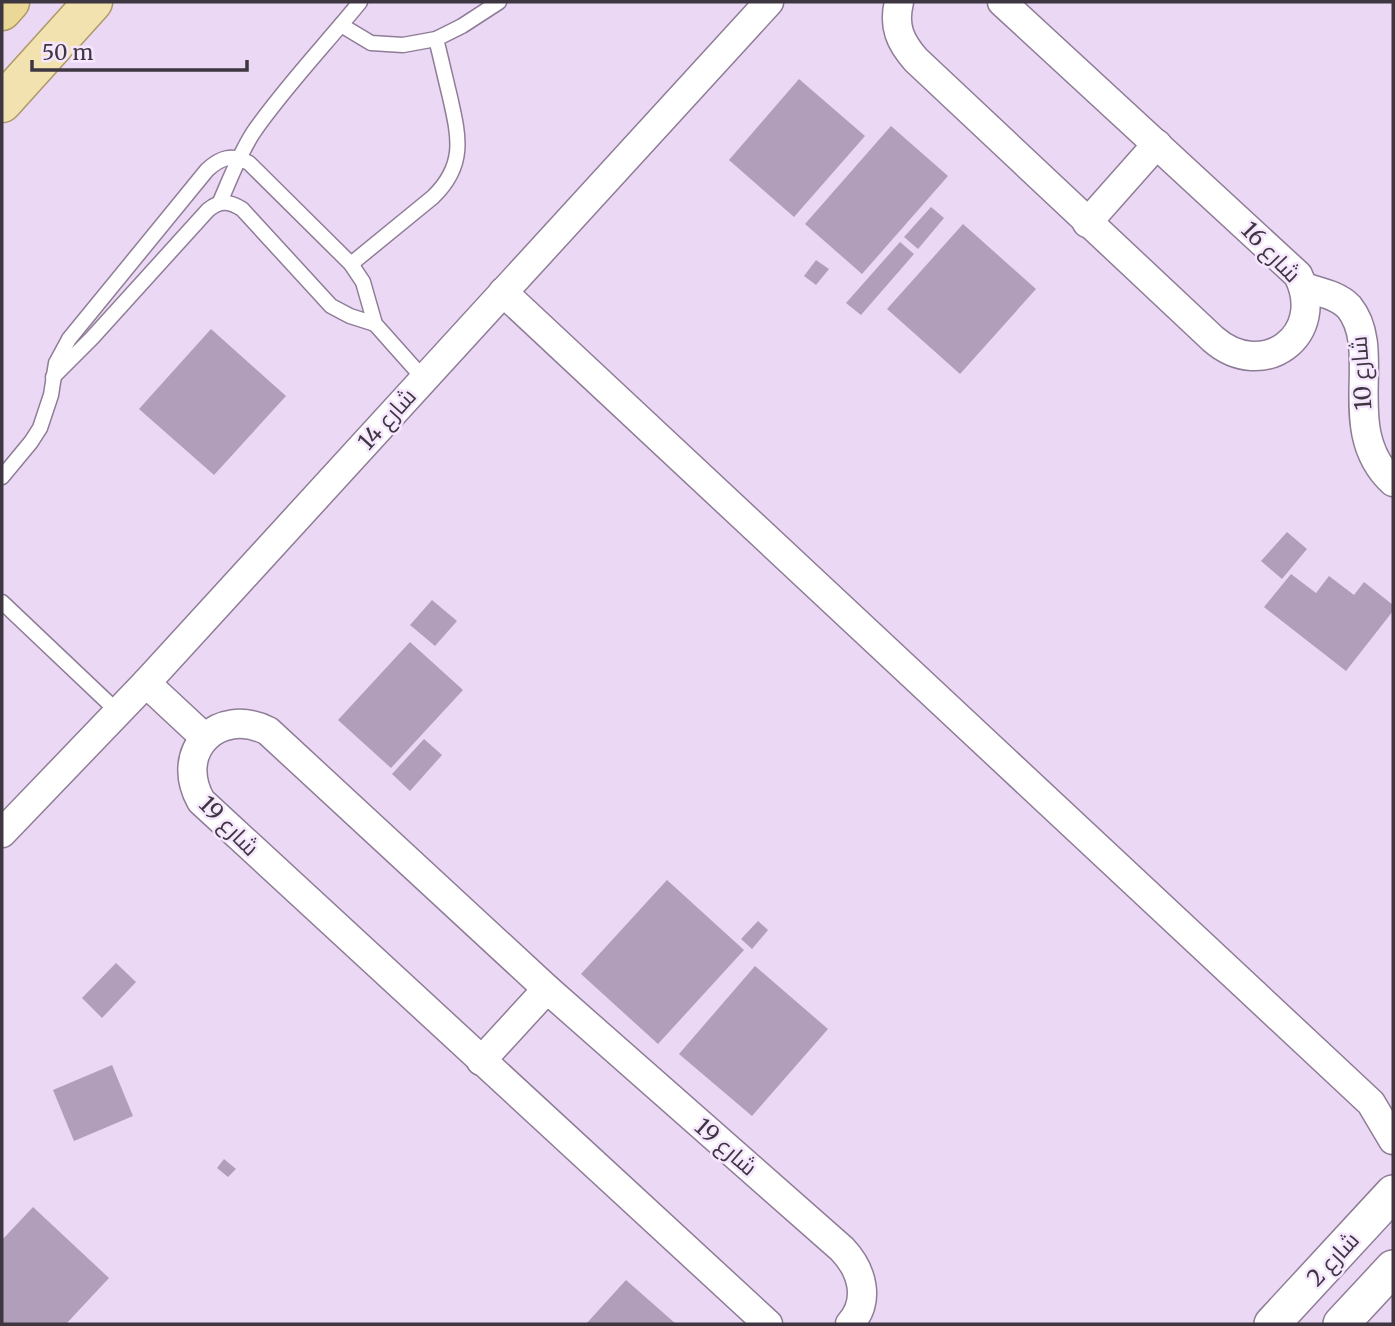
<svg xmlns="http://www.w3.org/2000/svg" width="1395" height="1326" font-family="Merriweather,Cairo,serif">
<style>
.building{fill:#b19eba}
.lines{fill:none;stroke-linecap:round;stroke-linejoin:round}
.service-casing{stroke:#8f7d97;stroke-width:17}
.minor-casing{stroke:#8f7d97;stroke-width:31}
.tertiary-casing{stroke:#8f7d97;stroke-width:38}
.primary-casing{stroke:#ac9967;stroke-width:41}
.trunk-casing{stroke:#ac9967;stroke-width:41}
.service{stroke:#fff;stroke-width:14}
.minor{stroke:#fff;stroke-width:28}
.tertiary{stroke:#fff;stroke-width:35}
.primary{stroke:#f1e2b0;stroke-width:38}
.trunk{stroke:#ecd896;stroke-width:38}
.labels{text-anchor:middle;stroke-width:5;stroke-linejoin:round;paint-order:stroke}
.street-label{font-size:23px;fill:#3e3641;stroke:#f6e7fe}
</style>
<rect width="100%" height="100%" fill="#ebd8f5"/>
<!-- building -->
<g class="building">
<path d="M799,79L865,136L794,217L729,160Z"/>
<path d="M891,126L948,176L862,274L805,224Z"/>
<path d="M931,207L944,218L918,249L904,237Z"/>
<path d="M963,224L1036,289L960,374L887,309Z"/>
<path d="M900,242L914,254L861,315L846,303Z"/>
<path d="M816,260L829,269L816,285L804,276Z"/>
<path d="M211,329L286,396L214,475L139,409Z"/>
<path d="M1287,532L1307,549L1282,579L1261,561Z"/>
<path d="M1291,574L1316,593L1329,576L1354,595L1364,582L1393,605V611L1346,671L1264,607Z"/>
<path d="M432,600L457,621L435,646L410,625Z"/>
<path d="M410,642L463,690L391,768L338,720Z"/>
<path d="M424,739L442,755L410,791L392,774Z"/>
<path d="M667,880L744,950L658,1044L581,974Z"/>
<path d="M758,921L768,930L752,949L741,939Z"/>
<path d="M116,963L136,982L102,1018L82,998Z"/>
<path d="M755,966L828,1029L752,1116L679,1054Z"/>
<path d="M112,1065L133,1116L74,1141L53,1090Z"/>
<path d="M224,1159L236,1169L228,1177L217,1168Z"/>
<path d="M33,1207L109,1278L66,1324H2V1240Z"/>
<path d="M626,1280L676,1324H586Z"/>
</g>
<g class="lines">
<!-- service casing -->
<g class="service-casing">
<g id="service">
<path d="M341,25L371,43L403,45L436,39L462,26L499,2"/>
<path d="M220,202C230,179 239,155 253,133C283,89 326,44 360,2"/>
<path d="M351,264L433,197C466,165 459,137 450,97C445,77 441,58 436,39"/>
<path d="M53,377L92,338L208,210C220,200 229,201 242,209L331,306L350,316L375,324"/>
<path d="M2,477L31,442L40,428L51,395L56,363L69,339L207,170C221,157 232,154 249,163L351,264L363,282L375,324L424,379"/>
<path d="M2,602L118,712"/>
</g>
</g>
<!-- minor casing -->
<g class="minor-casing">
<g id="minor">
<path d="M899,2C893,26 900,42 916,60L1213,339C1263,383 1328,335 1298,275L1002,2"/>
<path d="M1087,223L1157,144"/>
<path d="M1304,287C1319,292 1338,295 1349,307C1385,351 1337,430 1393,482"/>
<path d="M503,292L1371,1103L1393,1140"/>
<path d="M146,683L205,738"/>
<path d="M2,833L146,683L769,2"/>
<path d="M481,1061L547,989"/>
<path d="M768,1324L201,801C173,751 218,706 268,731L547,989L842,1249C862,1270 871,1300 850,1324"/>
</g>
</g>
<!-- tertiary casing -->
<g class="tertiary-casing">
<g id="tertiary">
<path d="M1272,1324L1393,1193"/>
<path d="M1341,1324L1393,1268"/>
</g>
</g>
<!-- primary casing -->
<g class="primary-casing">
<path id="primary" d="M2,103L93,2"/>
</g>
<!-- trunk casing -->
<g class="trunk-casing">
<path id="trunk" d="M2,11L10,2"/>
</g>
<!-- service -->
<use href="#service" class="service"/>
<!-- minor -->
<use href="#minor" class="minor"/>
<!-- tertiary -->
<use href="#tertiary" class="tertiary"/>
<!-- primary -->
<use href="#primary" class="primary"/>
<!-- trunk -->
<use href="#trunk" class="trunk"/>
</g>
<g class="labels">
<!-- street labels -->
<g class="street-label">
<text transform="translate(1271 252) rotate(46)" y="8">شارع 16</text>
<text transform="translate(1361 373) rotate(-94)" y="8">شارع 10</text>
<text transform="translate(387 419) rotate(-48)" y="8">شارع 14</text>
<text transform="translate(229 826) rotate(45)" y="8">شارع 19</text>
<text transform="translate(726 1147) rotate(41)" y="8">شارع 19</text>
<text transform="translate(1333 1259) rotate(-47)" y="8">شارع 2</text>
</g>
</g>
<!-- border -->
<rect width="1395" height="1326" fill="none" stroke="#3e3641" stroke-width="7"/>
<!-- scale -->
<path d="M32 60v10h215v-10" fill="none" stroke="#3e3641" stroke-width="3.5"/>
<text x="42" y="60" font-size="21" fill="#3e3641" stroke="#f6e7fe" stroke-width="5" paint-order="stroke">50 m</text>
</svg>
